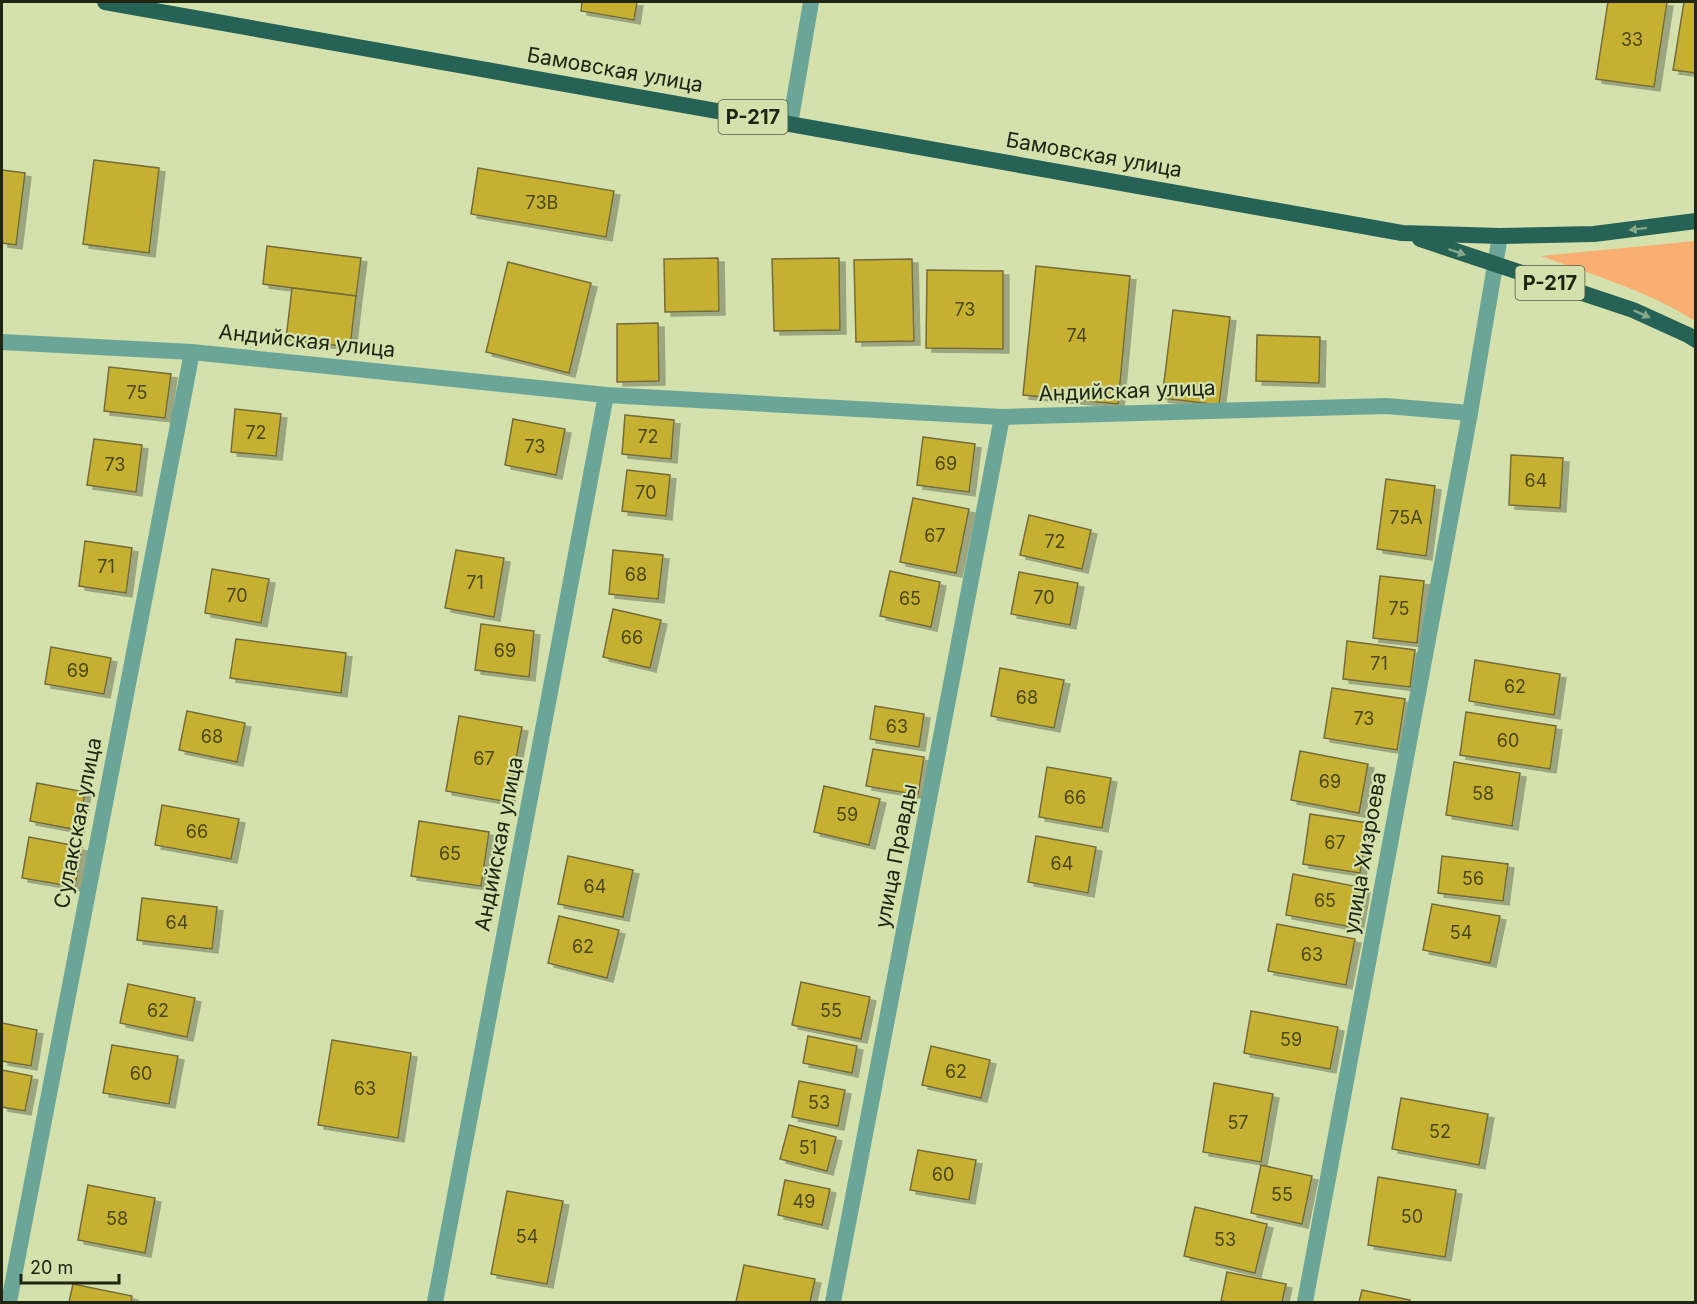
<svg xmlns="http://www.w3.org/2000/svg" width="1697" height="1304" font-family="Inter,sans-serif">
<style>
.green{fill:#faaf72}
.building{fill:#c6b031;stroke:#756c3a;stroke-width:1.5;filter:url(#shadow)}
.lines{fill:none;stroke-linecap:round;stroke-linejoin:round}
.minor{stroke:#6ba598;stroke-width:16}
.trunk{stroke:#276257;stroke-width:16}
.oneway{fill:#86a886}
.labels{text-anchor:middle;stroke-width:4.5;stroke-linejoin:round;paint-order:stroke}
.number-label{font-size:18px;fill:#4a4819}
.shield{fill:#d4e1ad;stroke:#565d40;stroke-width:1.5}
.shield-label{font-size:20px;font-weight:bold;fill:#202511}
.street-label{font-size:21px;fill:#202511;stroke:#d4e1ad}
</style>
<defs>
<filter id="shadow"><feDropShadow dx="6" dy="4" stdDeviation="0" flood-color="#0004"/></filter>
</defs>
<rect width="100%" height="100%" fill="#d4e1ad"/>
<!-- green -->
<path class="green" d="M1695,241V321C1648,291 1593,275 1541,256Z"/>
<!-- building -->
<g class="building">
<path d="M582,2H637L634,20L581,11Z"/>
<path d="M1608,2H1667L1654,87L1596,79Z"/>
<path d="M1684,2H1696V73L1673,70Z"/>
<path d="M94,160L159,168L149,253L83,244Z"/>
<path d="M478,168L614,191L606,237L471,214Z"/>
<path d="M2,170L25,173L16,245L2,243Z"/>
<path d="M267,246L361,258L356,296L263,284Z"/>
<path d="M718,258L719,311L665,312L664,259Z"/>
<path d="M839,258L840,330L774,331L772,259Z"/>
<path d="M912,259L914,341L856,342L854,260Z"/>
<path d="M508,262L591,283L569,373L486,352Z"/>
<path d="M1036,266L1130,276L1118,404L1023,395Z"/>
<path d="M927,270L1003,271V349L926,348Z"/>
<path d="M292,288L356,296L350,347L286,339Z"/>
<path d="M1173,310L1230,317L1219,405L1162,398Z"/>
<path d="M658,323L659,381L617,382V324Z"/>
<path d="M1257,335L1320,337L1319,383L1256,381Z"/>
<path d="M109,367L171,374L165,418L104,411Z"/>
<path d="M235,409L281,414L276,456L231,452Z"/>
<path d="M625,415L674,420L671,459L622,454Z"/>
<path d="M513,419L565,429L556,475L505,465Z"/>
<path d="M923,437L975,444L969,492L917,485Z"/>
<path d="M94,439L142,445L136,492L87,485Z"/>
<path d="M1511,455L1563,458L1560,508L1509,505Z"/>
<path d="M627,470L670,475L666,516L622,511Z"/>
<path d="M1386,479L1435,486L1426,556L1377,549Z"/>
<path d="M913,498L969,509L956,573L900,562Z"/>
<path d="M1029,515L1091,530L1082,569L1020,555Z"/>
<path d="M85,541L132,548L126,593L79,586Z"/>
<path d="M456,550L504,558L494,617L445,608Z"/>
<path d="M613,550L663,555L658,599L609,594Z"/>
<path d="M212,569L269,579L261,623L205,613Z"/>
<path d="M890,571L940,582L931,627L880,616Z"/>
<path d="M1019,572L1078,583L1070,625L1011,614Z"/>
<path d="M1380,576L1424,581L1417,643L1373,638Z"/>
<path d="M613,609L661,620L650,668L603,657Z"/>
<path d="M481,624L534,631L529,677L475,670Z"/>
<path d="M236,639L346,653L341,693L230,678Z"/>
<path d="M1347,641L1415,650L1410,687L1343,679Z"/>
<path d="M51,647L111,658L104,694L45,684Z"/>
<path d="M1475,660L1560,674L1554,715L1469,701Z"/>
<path d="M1000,668L1064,680L1054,728L991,716Z"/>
<path d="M1332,688L1405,699L1397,750L1324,738Z"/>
<path d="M875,706L924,714L919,747L870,739Z"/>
<path d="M187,711L245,723L237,762L179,750Z"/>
<path d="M1466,712L1556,726L1550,769L1460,755Z"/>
<path d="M459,716L522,727L508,802L446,791Z"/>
<path d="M873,749L924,757L918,795L866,786Z"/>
<path d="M1300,751L1368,764L1359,813L1291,800Z"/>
<path d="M1454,762L1520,773L1512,826L1446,815Z"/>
<path d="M1047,767L1111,778L1102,828L1039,817Z"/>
<path d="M37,783L85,792L78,830L30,821Z"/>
<path d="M824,786L880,799L869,845L814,832Z"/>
<path d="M162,805L239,819L231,859L155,845Z"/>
<path d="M1310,814L1368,823L1360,873L1303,864Z"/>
<path d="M419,821L489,832L481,886L411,876Z"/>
<path d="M1036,836L1096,847L1088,893L1028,882Z"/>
<path d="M29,837L82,847L75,887L22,878Z"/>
<path d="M568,856L633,870L623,917L558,904Z"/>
<path d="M1442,856L1508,864L1503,901L1438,893Z"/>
<path d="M1293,874L1364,888L1357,928L1286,915Z"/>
<path d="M142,898L217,907L212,949L137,940Z"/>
<path d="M1432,904L1500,916L1490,963L1423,950Z"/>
<path d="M559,916L619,930L607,978L548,963Z"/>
<path d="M1277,924L1355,939L1346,985L1268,971Z"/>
<path d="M801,982L870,997L861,1039L792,1025Z"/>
<path d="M128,984L195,998L187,1037L120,1023Z"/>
<path d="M1251,1011L1338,1027L1330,1069L1244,1053Z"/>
<path d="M2,1023L37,1030L31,1066L2,1061Z"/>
<path d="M808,1036L857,1046L852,1073L803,1063Z"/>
<path d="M332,1040L411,1053L398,1138L318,1125Z"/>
<path d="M112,1045L178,1056L169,1104L103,1093Z"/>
<path d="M931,1046L990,1060L981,1098L922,1085Z"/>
<path d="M2,1070L32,1076L25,1111L2,1107Z"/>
<path d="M799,1081L845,1090L838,1126L792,1117Z"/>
<path d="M1214,1083L1273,1094L1261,1162L1203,1152Z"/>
<path d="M1401,1098L1488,1114L1479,1165L1392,1149Z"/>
<path d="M789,1125L836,1137L827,1171L780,1159Z"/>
<path d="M918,1150L976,1160L969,1200L910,1190Z"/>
<path d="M1261,1165L1312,1176L1302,1224L1251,1213Z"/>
<path d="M1378,1177L1456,1190L1445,1257L1368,1245Z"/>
<path d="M785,1180L830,1189L822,1225L778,1215Z"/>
<path d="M88,1185L155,1198L145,1253L78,1240Z"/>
<path d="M507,1191L563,1201L547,1284L491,1274Z"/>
<path d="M1195,1207L1267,1224L1255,1273L1184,1256Z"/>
<path d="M744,1265L815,1279L810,1302H736Z"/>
<path d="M1227,1272L1286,1284L1282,1302H1228L1221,1301Z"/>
<path d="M73,1284L132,1296L131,1302H69Z"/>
<path d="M1362,1290L1410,1300V1302H1359Z"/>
</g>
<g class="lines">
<!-- minor -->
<g class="minor">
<path d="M790,124L811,2"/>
<path d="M2,342L192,352L606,395L1002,417L1386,406L1470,413L1500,236"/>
<path d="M9,1302L192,352"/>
<path d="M435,1302L606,395"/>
<path d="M833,1302L1002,417"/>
<path d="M1305,1302L1470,413"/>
</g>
<!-- trunk -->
<g class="trunk">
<path d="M105,2L1402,233L1500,236L1594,234L1696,221"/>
<path d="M1420,239L1633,310L1688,335L1696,340"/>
</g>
</g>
<!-- one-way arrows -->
<defs><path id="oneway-solid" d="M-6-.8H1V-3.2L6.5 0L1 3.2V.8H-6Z" transform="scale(1.5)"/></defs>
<g class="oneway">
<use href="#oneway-solid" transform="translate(1638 229) rotate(173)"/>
<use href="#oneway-solid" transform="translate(1457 252) rotate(19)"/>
<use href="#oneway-solid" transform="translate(1642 314) rotate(24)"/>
</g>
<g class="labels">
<!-- number labels -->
<g class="number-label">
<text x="1632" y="46">33</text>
<text x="542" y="209">73В</text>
<text x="965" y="316">73</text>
<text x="1077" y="342">74</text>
<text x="137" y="399">75</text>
<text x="256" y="439">72</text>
<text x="648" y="443">72</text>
<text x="535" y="453">73</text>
<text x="946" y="470">69</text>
<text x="115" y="471">73</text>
<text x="1536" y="487">64</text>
<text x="646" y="499">70</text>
<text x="1406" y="524">75А</text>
<text x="935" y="542">67</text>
<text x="1055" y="548">72</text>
<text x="106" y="573">71</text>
<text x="636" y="581">68</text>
<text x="475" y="589">71</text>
<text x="237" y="602">70</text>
<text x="1044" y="604">70</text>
<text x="910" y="605">65</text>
<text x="1399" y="615">75</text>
<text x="632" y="644">66</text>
<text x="505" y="657">69</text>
<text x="1379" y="670">71</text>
<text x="78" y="677">69</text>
<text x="1515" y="693">62</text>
<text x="1027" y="704">68</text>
<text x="1364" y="725">73</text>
<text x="897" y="733">63</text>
<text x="212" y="743">68</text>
<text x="1508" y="747">60</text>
<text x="484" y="765">67</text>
<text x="1330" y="788">69</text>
<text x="1483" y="800">58</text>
<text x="1075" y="804">66</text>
<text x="847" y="821">59</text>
<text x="197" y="838">66</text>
<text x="1335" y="849">67</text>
<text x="450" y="860">65</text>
<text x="1062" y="870">64</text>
<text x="1473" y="885">56</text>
<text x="595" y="893">64</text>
<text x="1325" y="907">65</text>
<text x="177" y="929">64</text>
<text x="1461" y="939">54</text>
<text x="583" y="953">62</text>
<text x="1312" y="961">63</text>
<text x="158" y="1017">62</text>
<text x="831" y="1017">55</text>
<text x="1291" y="1046">59</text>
<text x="956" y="1078">62</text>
<text x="141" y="1080">60</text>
<text x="365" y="1095">63</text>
<text x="819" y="1109">53</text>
<text x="1238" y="1129">57</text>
<text x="1440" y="1138">52</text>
<text x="808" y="1154">51</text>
<text x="943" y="1181">60</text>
<text x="1282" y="1201">55</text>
<text x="804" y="1208">49</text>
<text x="1412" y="1223">50</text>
<text x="117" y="1225">58</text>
<text x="527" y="1243">54</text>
<text x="1225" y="1246">53</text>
</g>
<!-- shield labels -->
<g class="shield">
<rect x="718.5" y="100" width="69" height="34" rx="4.5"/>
<rect x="1515.5" y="266" width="69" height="34" rx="4.5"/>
</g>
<g class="shield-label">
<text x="753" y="124">Р-217</text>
<text x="1550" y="290">Р-217</text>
</g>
<!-- street labels -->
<g class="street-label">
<text transform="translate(615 70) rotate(10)" y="7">Бамовская улица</text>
<text transform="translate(1094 155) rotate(10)" y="7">Бамовская улица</text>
<text transform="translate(307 341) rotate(6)" y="7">Андийская улица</text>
<text transform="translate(1127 391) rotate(-2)" y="7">Андийская улица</text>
<text transform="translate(78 823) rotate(-79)" y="7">Сулакская улица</text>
<text transform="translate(499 844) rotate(-79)" y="7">Андийская улица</text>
<text transform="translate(1365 853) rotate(-80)" y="7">улица Хизроева</text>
<text transform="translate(896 856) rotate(-79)" y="7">улица Правды</text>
</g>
</g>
<!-- border -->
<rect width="1697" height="1304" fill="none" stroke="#202511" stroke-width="6"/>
<!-- scale -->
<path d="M21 1274v9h98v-9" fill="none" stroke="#202511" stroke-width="3"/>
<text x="30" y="1274" font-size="18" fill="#202511" stroke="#d4e1ad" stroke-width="4.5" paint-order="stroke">20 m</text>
</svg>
